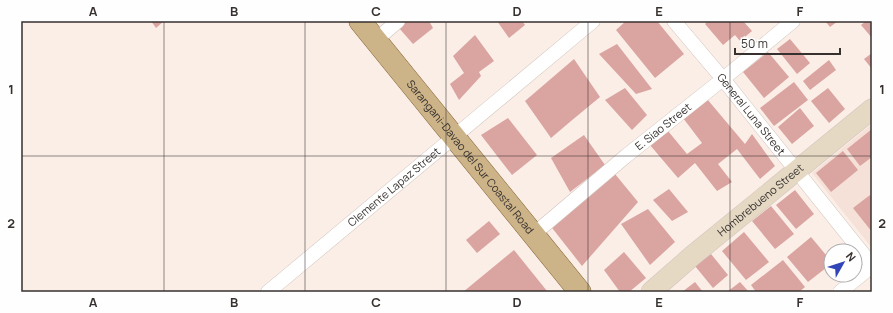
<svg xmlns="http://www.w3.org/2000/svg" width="893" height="313" font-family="Manrope,sans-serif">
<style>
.built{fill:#f5e1d7}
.building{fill:#daa4a1}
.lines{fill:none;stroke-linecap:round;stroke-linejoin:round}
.street-casing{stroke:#d2c5be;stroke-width:15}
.secondary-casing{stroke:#d2c5be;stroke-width:21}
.primary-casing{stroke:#836535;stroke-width:23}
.street{stroke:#fff;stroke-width:14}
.secondary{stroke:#e6d9c3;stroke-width:20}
.primary{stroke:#cdb388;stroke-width:22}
.grid{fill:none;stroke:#36312f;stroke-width:1;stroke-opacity:0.55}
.labels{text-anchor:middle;stroke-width:4;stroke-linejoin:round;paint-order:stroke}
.street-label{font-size:11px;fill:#36312f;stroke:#fefefe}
.neatline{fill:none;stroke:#36312f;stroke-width:1.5}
.grid-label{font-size:13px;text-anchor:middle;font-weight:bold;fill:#36312f}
</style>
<rect width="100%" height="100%" fill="#fbeee7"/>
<!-- built -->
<path class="built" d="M872,124V248L812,173Z"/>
<!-- building -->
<g class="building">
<path d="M151,21H164L156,28Z"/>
<path d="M406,21H429L433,28L413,44L399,28Z"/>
<path d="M497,21H522L525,25L509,38Z"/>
<path d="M626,21H657L684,54L655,78L616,30Z"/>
<path d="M708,21H743L752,31L740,41L735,35L723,45L705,24Z"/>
<path d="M825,21H838L830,27Z"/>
<path d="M866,21H872V38L861,25Z"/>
<path d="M475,35L494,61L479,72L481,76L459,100L450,84L464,73L453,56Z"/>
<path d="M790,39L810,63L797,74L777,49Z"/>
<path d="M617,44L652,89L636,94L599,54Z"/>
<path d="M768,52L789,77L764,98L743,72Z"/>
<path d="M872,53V69L864,59Z"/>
<path d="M574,59L600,97L571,121L551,138L525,101Z"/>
<path d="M829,60L836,70L810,90L803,81Z"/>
<path d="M794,82L808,100L774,126L760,108Z"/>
<path d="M625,88L647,115L632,130L605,100Z"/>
<path d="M828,88L845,109L829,123L811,101Z"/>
<path d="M707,99L745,144L752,134L775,166L760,179L737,149L718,164L732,182L717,191L695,163L678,178L650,145L668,131L687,154L702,143L683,118Z"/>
<path d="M800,108L814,126L792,144L778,127Z"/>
<path d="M508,118L537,155L512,175L481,135Z"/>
<path d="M872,129V157L860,166L847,149Z"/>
<path d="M584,135L605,165L570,192L551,158Z"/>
<path d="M843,151L858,170L831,192L816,173Z"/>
<path d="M615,174L638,202L582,266L549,224Z"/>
<path d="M669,189L688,212L672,221L653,200Z"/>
<path d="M795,190L814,214L796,229L776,205Z"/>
<path d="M870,195L872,197V232L853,208Z"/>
<path d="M771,206L794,234L775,249L752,221Z"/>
<path d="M648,209L675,242L650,265L621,224Z"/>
<path d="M489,221L500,234L477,253L466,240Z"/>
<path d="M744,232L769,262L746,280L722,251Z"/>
<path d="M811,237L831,261V264L808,282L787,257Z"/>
<path d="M514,250L547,291L546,292H463Z"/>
<path d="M624,252L646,278L629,292H620L604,270Z"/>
<path d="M711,254L728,275L713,288L695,266Z"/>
<path d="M783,260L805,287L799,292H756L751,285Z"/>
<path d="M695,282L703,292H682Z"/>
<path d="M740,282L749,292H727Z"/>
</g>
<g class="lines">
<!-- street casing -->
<g class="street-casing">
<g id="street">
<path id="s1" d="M674,21L723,79L872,265"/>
<path d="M376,40L398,21"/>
<path id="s2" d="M534,234L626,156L723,79L793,21"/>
<path id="s3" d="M268,292L593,21"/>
<path d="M840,292L872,266"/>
</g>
</g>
<!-- secondary casing -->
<g class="secondary-casing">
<g id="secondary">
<path id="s4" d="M651,292L692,256L872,109"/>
</g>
</g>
<!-- primary casing -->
<g class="primary-casing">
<g id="primary">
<path id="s5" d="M360,21L580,292"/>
</g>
</g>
<!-- street -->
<use href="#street" class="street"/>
<!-- secondary -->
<use href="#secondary" class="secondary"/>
<!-- primary -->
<use href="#primary" class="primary"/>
</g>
<!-- grid -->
<path class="grid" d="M164,21V292M305,21V292M446,21V292M588,21V292M730,21V292M21,156H872"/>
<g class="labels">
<!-- street labels -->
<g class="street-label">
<text dy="4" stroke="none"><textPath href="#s1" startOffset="121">General Luna Street</textPath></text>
<text dy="4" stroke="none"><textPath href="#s2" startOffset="168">E. Siao Street</textPath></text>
<text dy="4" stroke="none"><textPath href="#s5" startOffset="175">Sarangani-Davao del Sur Coastal Road</textPath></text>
<text dy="4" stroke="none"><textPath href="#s3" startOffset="164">Clemente Lapaz Street</textPath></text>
<text dy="4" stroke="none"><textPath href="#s4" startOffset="143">Hombrebueno Street</textPath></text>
</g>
</g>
<!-- border -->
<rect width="893" height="313" fill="none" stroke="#fefefe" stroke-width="44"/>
<!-- north arrow -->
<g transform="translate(843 263) rotate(51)"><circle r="19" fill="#fefefe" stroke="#aeacab"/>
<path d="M0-3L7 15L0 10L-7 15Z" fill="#3245b7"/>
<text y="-6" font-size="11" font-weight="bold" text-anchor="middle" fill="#36312f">N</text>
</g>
<!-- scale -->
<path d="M735 48v6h105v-6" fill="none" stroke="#36312f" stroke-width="2"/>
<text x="741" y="48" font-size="12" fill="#36312f" stroke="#fefefe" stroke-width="3" paint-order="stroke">50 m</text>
<rect x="22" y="22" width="849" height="269" class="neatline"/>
<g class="grid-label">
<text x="93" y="16">A</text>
<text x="234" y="16">B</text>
<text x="376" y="16">C</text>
<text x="517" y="16">D</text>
<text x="659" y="16">E</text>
<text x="800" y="16">F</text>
<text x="11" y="94">1</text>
<text x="882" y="94">1</text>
<text x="11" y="228">2</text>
<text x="882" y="228">2</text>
<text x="93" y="307">A</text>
<text x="234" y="307">B</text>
<text x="376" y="307">C</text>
<text x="517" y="307">D</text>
<text x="659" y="307">E</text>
<text x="800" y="307">F</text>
</g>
</svg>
